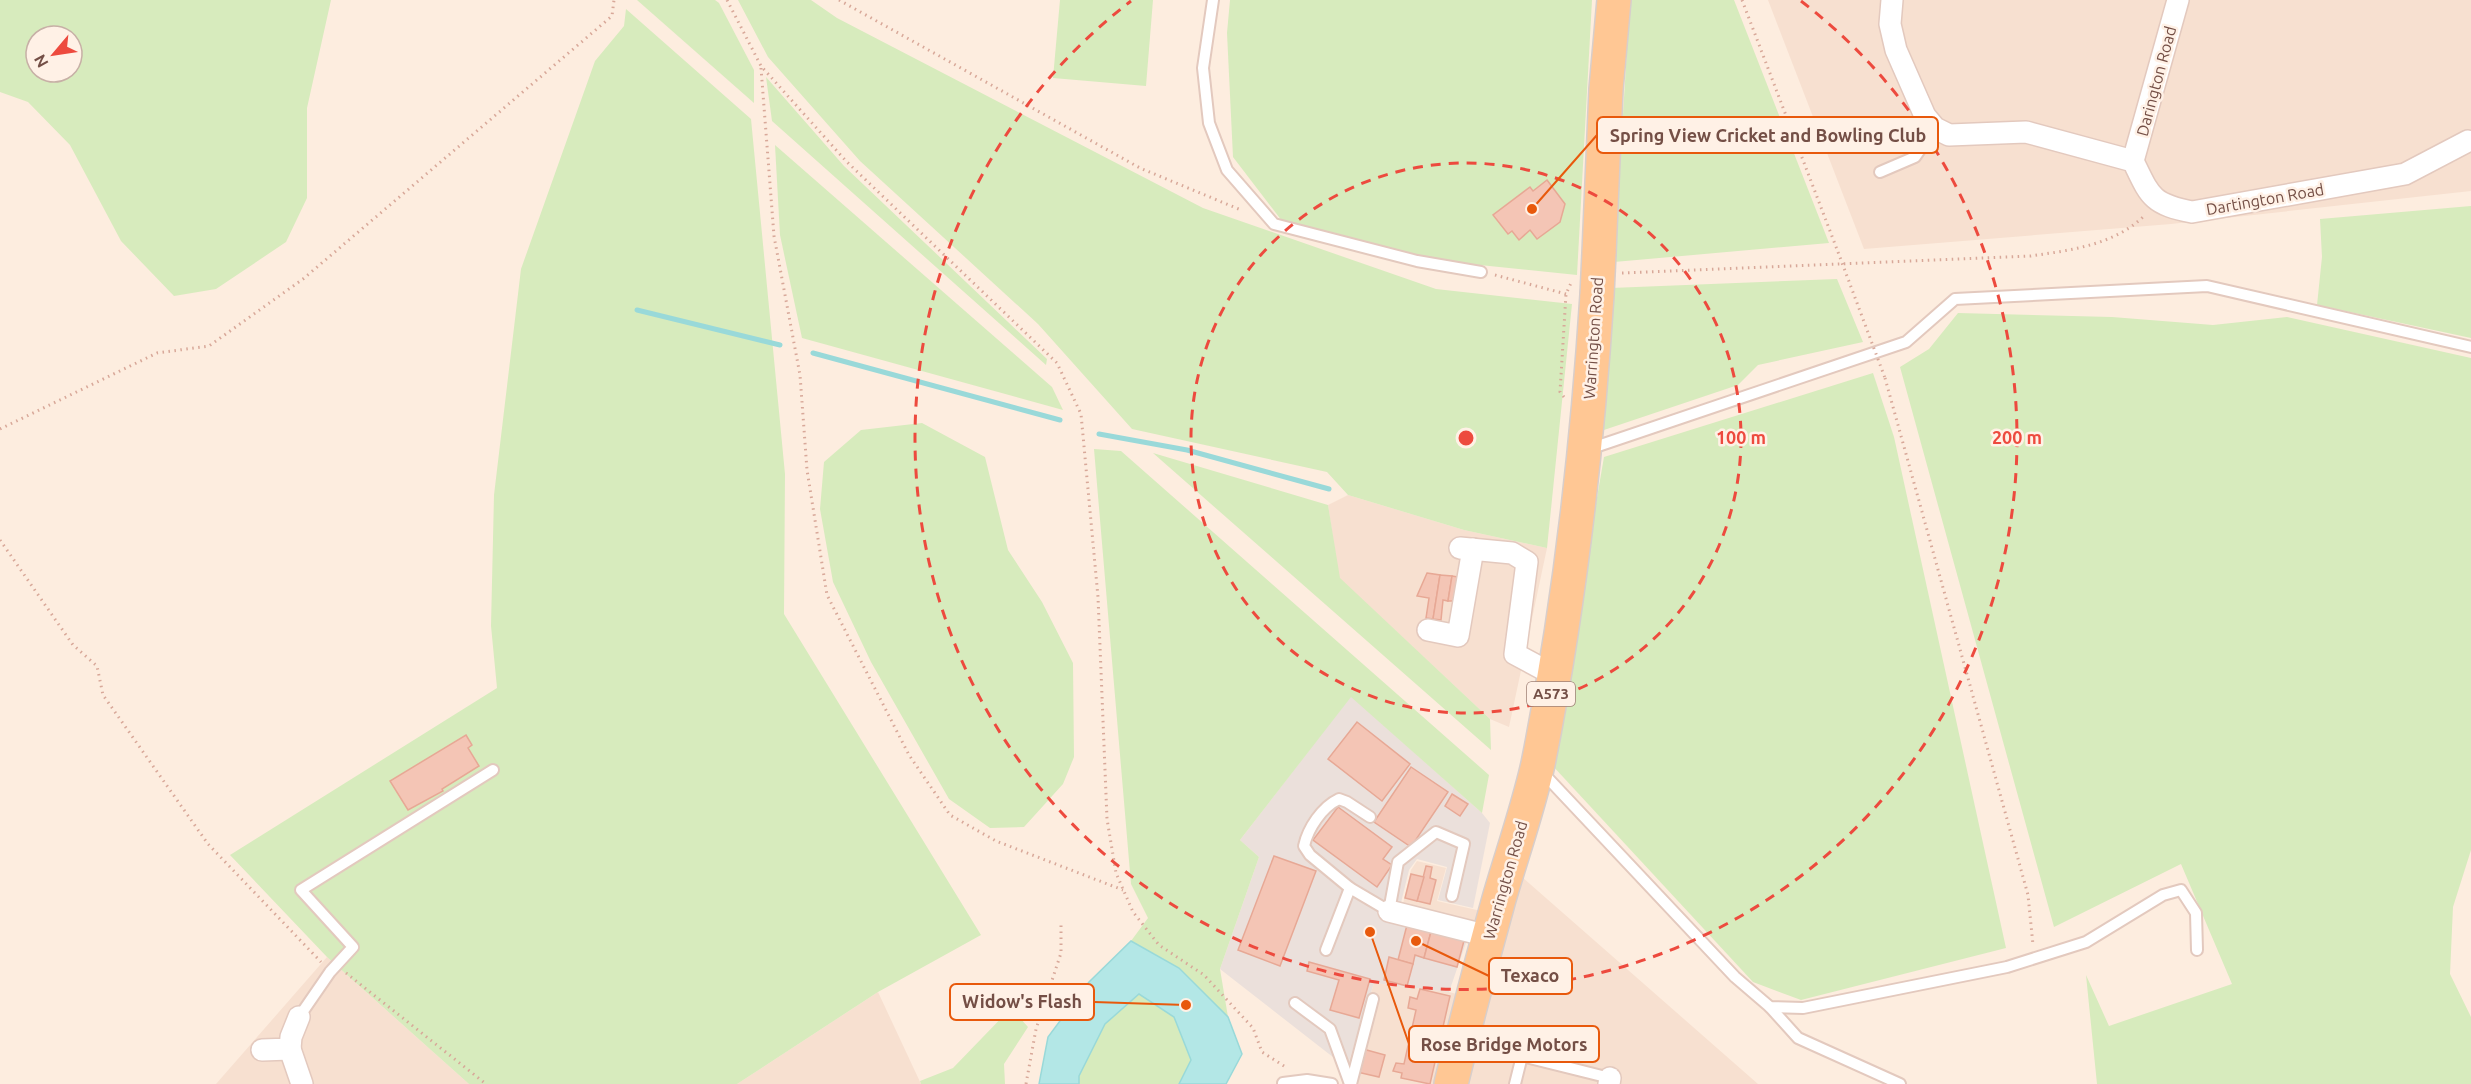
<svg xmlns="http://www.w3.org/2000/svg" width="2471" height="1084" font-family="Ubuntu,sans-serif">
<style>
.residential{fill:#f7e0d0}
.industrial{fill:#ebe0db}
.green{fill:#d7ebbd;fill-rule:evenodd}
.water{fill:#b3e7e6;stroke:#99d9d9;stroke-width:1.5}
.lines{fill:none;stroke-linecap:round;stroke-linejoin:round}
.stream{stroke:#99d9d9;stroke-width:5}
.building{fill:#f4c5b5;stroke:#e7a895;stroke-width:1.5}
.lane-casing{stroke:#e3c9be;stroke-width:14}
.street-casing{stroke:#e3c9be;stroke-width:24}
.primary-casing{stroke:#d8cecb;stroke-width:36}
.path{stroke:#d8a899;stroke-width:3;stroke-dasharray:1.5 4.5;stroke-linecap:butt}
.lane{stroke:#fff;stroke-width:10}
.street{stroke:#fff;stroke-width:21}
.primary{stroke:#ffc794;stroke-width:33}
.primary-bridge-casing{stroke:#d8cecb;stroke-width:36;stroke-linecap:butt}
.path-bridge{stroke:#d8a899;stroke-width:3;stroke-dasharray:1.5 4.5;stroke-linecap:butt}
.primary-bridge{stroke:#ffc794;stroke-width:33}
.ring{fill:none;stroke:#ed4a3e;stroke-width:3;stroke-dasharray:10 8}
.labels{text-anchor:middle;stroke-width:5;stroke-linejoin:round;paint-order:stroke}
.shield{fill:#fff1e6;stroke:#9e8076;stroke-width:1.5}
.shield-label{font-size:15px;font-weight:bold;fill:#744f46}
.street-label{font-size:16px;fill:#744f46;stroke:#fff1e6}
.centre{fill:#ed4a3e;stroke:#fff1e6;stroke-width:3}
.ring-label{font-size:18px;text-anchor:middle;font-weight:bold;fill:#ed4a3e;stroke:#fff1e6;stroke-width:5;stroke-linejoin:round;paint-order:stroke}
.leader{fill:none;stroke:#e8590c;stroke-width:2}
.callout-dot{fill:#e8590c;stroke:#fff1e6;stroke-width:2}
.callout{fill:#fff1e6;stroke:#e8590c;stroke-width:2}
.callout-label{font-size:18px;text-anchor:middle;font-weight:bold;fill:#744f46}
</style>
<rect width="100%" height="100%" fill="#fdeddf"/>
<!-- residential -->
<g class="residential">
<path d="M1768,0H2471V191L2171,224L1864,249Z"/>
<path d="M1348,495L1464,530L1547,548L1509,727L1490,719L1339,578L1328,505Z"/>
<path d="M1417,861L1446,868L1437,901L1508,917L1521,876L1758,1084H1342L1374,983L1449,992L1476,999L1497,942L1401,912L1411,870Z"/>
<path d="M327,957L469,1084H216Z"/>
<path d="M878,992L921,1084H737Z"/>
</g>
<!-- industrial -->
<path class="industrial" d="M1351,696L1482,813L1490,823L1473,908L1438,900L1447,867L1417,859L1409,870L1398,915L1468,937L1449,992L1374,983L1347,1068L1220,969L1259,857L1240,840Z"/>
<!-- green -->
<g class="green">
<path d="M0,0H331L307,108V198L286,242L216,289L174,296L121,241L70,145L28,102L0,92ZM36,36H72V72H36Z"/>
<path d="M637,0H715L719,3L754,70V103Z"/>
<path d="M738,0H811L837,18L1203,208L1436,289L1572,304L1547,548L1464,530L1348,495L1327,472L1132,429L1038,324L860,161L768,57Z"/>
<path d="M1060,0H1153L1146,86L1053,78Z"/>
<path d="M1230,0H1592L1577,275L1431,260L1282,221L1233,157L1227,33Z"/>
<path d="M1630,0H1734L1829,243L1614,262Z"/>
<path d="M626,9L751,119L785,474L784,614L981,935L878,992L737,1084H469L327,957L230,855L497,688L491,626L494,495L521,269L595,61L624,26Z"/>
<path d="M766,77L844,166L1047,359L1046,365L772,121Z"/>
<path d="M775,145L1052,387L1063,410L802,338L780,235Z"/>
<path d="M2471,206V338L2317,305L2322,257L2320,219Z"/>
<path d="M1837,279L1863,342L1758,365L1738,385L1598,432L1611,288Z"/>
<path d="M1958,313L2112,317L2213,325L2287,317L2471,358V850L2453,907L2450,974L2471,1017V1084H2097L2086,975L2109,1026L2232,984L2181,864L2054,927L1900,367L1929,349Z"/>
<path d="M1873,373L1894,437L2006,948L1801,1000L1753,982L1551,764L1604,457Z"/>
<path d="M922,423L985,457L1008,550L1042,602L1073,663L1074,757L1063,784L1024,827L990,828L949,799L871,662L833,582L820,509L824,462L861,430Z"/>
<path d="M1094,449L1121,451L1489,775L1482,813L1351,697L1240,840L1259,857L1220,969L1228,1017L1179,968L1131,941L1148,918L1131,884Z"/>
<path d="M1153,453L1328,505L1340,578L1490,719L1491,750Z"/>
<path d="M1139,994L1174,1017L1191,1060L1179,1084H1079V1076L1105,1024Z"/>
<path d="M1011,1008L1028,1027L1004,1064L1005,1084H921L920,1081L953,1068Z"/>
</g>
<!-- water -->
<path class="water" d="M1131,941L1179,968L1228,1017L1242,1054L1226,1084H1179L1191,1060L1174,1017L1139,994L1105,1024L1079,1076V1084H1039L1048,1037L1089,982Z"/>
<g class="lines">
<!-- stream -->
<g class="stream">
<path d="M637,310L780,345"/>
<path d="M813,353L1060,420"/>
<path d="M1099,434L1187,450L1329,489"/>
</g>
</g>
<!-- building -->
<g class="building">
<path d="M1547,180L1565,204L1560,222L1537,239L1530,230L1519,240L1512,231L1508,234L1493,215L1530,187L1533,191Z"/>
<path d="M1427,573L1440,575L1433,619L1426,618L1429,598L1417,596Z"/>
<path d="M1440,575L1452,576L1448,601L1443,600L1441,620L1433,619Z"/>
<path d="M1452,576L1464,578L1452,610L1453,601H1448Z"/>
<path d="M1357,722L1410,764L1382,801L1328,759Z"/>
<path d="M466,735L472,745L468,748L479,766L442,789L443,791L408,810L390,781Z"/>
<path d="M1411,767L1448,792L1411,847L1374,822Z"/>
<path d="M1452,794L1468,804L1460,816L1445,806Z"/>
<path d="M1338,807L1392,847L1383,859L1392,865L1377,887L1313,840Z"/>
<path d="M1274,856L1316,871L1280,966L1238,950Z"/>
<path d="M1426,866L1432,867L1430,878L1436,880L1430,904L1417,901Z"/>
<path d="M1411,874L1424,877L1417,901L1405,898Z"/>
<path d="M1408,921L1432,928L1424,958L1415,955L1413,964L1398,960Z"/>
<path d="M1432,928L1465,937L1457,967L1424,958Z"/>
<path d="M1389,957L1413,964L1407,986L1384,980Z"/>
<path d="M1309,962L1370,979L1359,1018L1330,1010L1339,980L1307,971Z"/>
<path d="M1420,989L1450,996L1430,1084L1401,1078L1402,1073L1393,1071L1396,1063L1404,1064L1416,1010L1408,1008L1410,997L1417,999Z"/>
<path d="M1363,1049L1385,1055L1379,1077L1357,1072Z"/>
</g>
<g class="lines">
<!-- lane casing -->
<g class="lane-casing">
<g id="lane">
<path d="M1213,0L1203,68L1209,123L1227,170L1274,224L1417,261L1481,272"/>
<path d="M1880,172L1915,157L1935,128"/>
<path d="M1589,449L1906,342L1955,299L2207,286L2471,347"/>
<path d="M1542,772L1735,977L1770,1007L1803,1008L2007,967L2086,942L2163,895L2181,890L2196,913L2197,950"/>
<path d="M1350,888L1310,855L1304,846C1308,828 1322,807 1339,799L1347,802L1370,817"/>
<path d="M1326,950L1350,888L1389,911L1398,862L1436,832L1464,844L1452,896"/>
<path d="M1295,1003L1330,1029L1350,1084"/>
<path d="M1770,1007L1798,1038L1900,1084"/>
<path d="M299,1017L330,972L353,947L301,890L493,770"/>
<path d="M1283,1083L1307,1080L1332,1084"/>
<path d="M1351,1084L1373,999"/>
<path d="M1515,1084L1522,1056L1610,1078"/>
</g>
</g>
<!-- street casing -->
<g class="street-casing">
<g id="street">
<path d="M1892,0L1890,24L1896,50L1925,116L1935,128L1949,135L2026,132L2133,161C2150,196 2151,204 2192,212L2405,174L2468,141"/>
<path d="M2133,161L2178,0"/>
<path d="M1460,548L1512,553L1527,562L1515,654L1554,675"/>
<path d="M1428,630L1458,636L1473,549"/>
<path d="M1389,911L1488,936"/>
<path d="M290,1049L302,1084"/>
<path d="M262,1050L290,1049L291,1037L299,1017"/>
<path d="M1609,1084L1610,1078"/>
</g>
</g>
<!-- primary casing -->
<g class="primary-casing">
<g id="primary">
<path d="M1599,253L1606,89L1614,0"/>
<path d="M1451,1084C1466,1022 1482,960 1499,899C1512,854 1528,809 1538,764C1569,609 1587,453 1597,295"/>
</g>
</g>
<!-- path -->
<g class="path">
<path d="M727,0L761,66L846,161L1057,363L1081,414L1098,597L1107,819L1116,873L1133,912L1159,945L1204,975L1253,1028L1262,1052L1287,1068"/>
<path d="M839,0L1140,168L1241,210"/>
<path d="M1742,0L1838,252"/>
<path d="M761,68L774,236L800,375L807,470L827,595L909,755L950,815L996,841L1123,890"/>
<path d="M1622,273L2031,256C2071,250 2115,245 2145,215"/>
<path d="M1495,275L1566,294"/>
<path d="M1885,378L2028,895L2033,945"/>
<path d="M1564,397L1560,392L1566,294L1571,283"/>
<path d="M0,429L157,353L209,346L303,279L612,16L614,0"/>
<path d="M0,540L73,645L97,666L103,695L208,844L321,962"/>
<path d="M346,973L486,1084"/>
<path d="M1026,1084L1036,1029L1061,953V924"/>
</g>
<!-- lane -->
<use href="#lane" class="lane"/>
<!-- street -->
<use href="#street" class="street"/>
<!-- primary -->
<use href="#primary" class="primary"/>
<!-- primary-bridge casing -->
<g class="primary-bridge-casing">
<path id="primary-bridge" d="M1597,295L1599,253"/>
</g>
<!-- path-bridge -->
<path class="path-bridge" d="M1838,252L1885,378"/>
<!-- primary-bridge -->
<use href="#primary-bridge" class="primary-bridge"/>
</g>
<!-- distance rings -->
<g class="ring">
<circle cx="1466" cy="438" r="275"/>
<path d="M1801 1A551 551 0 1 1 1131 1"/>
</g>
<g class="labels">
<!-- shield labels -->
<rect class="shield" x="1527" y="682" width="48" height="24" rx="4.5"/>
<g class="shield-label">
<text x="1551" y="699">A573</text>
</g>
<!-- street labels -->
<g class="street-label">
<text transform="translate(2156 81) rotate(-75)" y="6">Darington Road</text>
<text transform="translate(2265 199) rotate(-10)" y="6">Dartington Road</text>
<text transform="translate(1593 338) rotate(-86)" y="6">Warrington Road</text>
<text transform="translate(1505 880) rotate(-74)" y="6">Warrington Road</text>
</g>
</g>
<circle cx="1466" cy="438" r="9" class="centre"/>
<g class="ring-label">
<text x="1741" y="444">100 m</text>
<text x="2017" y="444">200 m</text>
</g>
<!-- callouts -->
<path class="leader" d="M1532 209L1597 135M1416 941L1489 976M1186 1005L1094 1002M1370 932L1409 1044"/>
<g class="callout-dot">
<circle cx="1532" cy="209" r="6"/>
<circle cx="1416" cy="941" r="6"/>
<circle cx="1186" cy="1005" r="6"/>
<circle cx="1370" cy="932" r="6"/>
</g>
<g class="callout">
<rect x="1597" y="117" width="341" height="36" rx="6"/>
<rect x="1489" y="958" width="83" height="36" rx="6"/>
<rect x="950" y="984" width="144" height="36" rx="6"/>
<rect x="1409" y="1026" width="190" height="36" rx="6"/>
</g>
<g class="callout-label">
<text x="1768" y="142">Spring View Cricket and Bowling Club</text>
<text x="1530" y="982">Texaco</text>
<text x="1022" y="1008">Widow's Flash</text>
<text x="1504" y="1051">Rose Bridge Motors</text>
</g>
<!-- north arrow -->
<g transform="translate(54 54) rotate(241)"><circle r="28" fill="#fff1e6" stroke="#c7b0a6" stroke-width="1.5"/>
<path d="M0-4.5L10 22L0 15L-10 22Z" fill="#ed4a3e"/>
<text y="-9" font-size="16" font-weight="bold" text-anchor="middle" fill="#744f46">N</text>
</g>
</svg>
